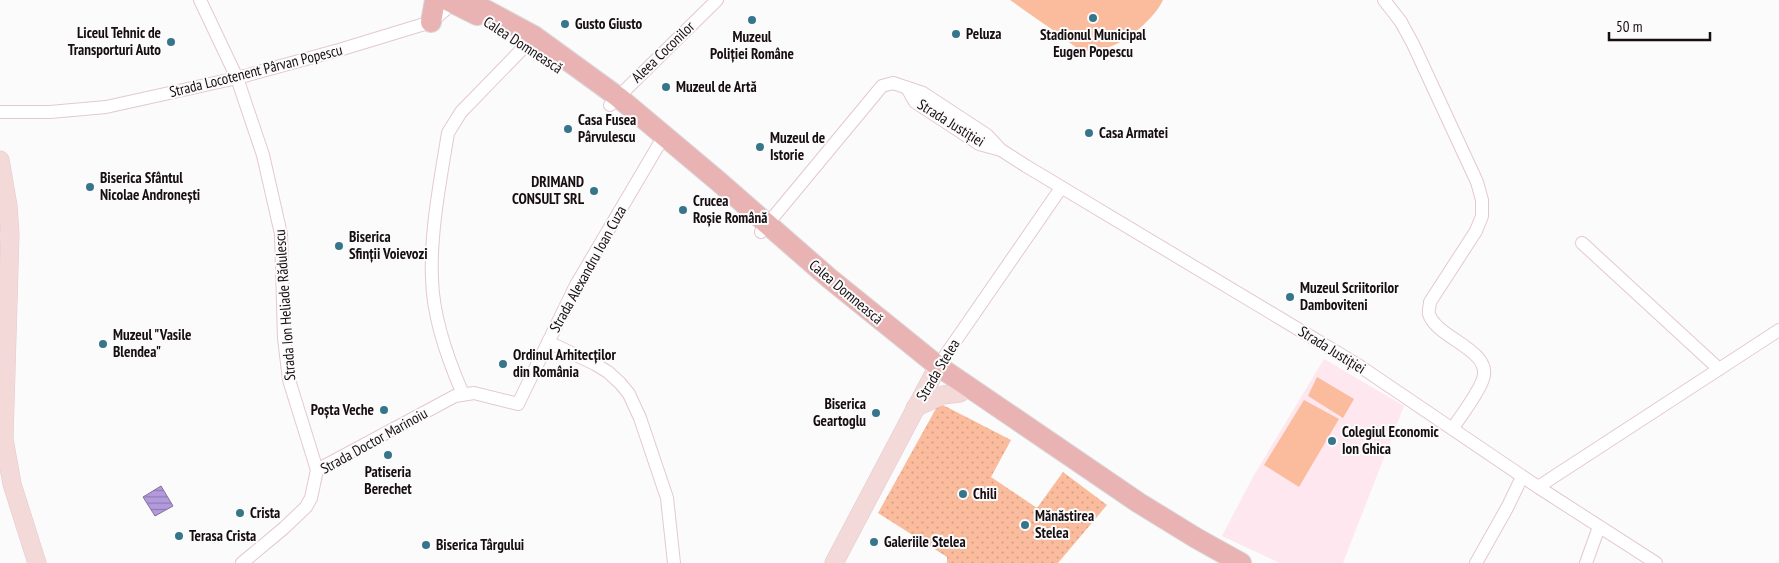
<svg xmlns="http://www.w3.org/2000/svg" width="1779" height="563" font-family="'PT Sans Narrow',sans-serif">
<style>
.built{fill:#fee7ef}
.garden{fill:url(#garden-dots)}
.pitch{fill:#fabc9d}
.water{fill:url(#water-rules);stroke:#84709f}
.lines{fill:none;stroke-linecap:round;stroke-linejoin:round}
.street-casing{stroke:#e4c8d1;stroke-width:14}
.secondary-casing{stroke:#e4c8d1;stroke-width:19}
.primary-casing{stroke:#dad8d9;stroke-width:22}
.street{stroke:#fff;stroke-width:12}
.secondary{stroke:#f4d9d9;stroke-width:18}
.primary{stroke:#e8b3b2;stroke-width:20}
.poi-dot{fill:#36758a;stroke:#fbfbfb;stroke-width:2}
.labels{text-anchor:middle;stroke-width:4;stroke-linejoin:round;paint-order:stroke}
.poi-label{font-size:15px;font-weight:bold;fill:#170e11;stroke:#fbfbfb;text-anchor:start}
.street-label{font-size:15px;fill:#170e11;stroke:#fbfbfb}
</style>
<defs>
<pattern id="garden-dots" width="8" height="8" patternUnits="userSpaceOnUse" patternTransform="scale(1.25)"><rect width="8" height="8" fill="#fabc9d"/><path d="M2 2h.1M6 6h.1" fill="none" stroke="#d6a086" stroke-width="1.8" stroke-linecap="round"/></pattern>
<pattern id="water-rules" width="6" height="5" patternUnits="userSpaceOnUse" patternTransform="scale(1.25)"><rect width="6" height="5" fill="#b39adc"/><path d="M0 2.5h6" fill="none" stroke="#917cb1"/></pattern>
</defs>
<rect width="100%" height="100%" fill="#fbfbfb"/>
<!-- built -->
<path class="built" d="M1324,359L1404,406L1343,563H1280L1222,536L1254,475Z"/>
<!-- garden -->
<path class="garden" d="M939,403L1011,440L991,477L1037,508L1063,472L1107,505L1058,563H947V557L878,513Z"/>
<!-- pitch -->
<g class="pitch">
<path d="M1010,0H1163C1152,24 1107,60 1079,49C1073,46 1066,39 1060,35C1044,24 1027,12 1010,0Z"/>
<path d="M1317,377L1354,399L1343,418L1308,396Z"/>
<path d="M1304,400L1339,419L1299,487L1264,465Z"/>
</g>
<!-- water -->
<path class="water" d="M161,486L173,506L155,516L143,497Z"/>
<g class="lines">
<!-- street casing -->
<g class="street-casing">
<g id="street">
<path d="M200,0L237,78L263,155L281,234L284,338L289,380L317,470L311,498L306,507L284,528L242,563"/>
<path d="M1384,0L1401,22L1413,44L1477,182L1482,200V216L1476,231L1430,302C1430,306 1428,311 1429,314C1436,338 1493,350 1483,379C1478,394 1462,414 1453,428"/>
<path d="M907,88L915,102L979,144L1001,150"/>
<path d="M610,105L717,0"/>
<path d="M0,112H50L106,107L237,78L339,50L431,22L444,11L452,0"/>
<path d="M761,232L882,86L893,83L923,93L987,135L1001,150L1026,166L1358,365L1538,487L1656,563"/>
<path d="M1582,243L1719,369"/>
<path d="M548,342L595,364L608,372L620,383L629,394L640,418L667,498L674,563"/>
<path d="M938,366L1061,188"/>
<path d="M463,394C448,360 433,317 432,279C430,237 439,187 446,145L448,133L461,112L527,44"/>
<path d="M317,470L455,396L474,393L518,404L576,285L658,146L665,137"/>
<path d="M1538,487L1779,330"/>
<path d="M1476,563L1507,508L1522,477"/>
<path d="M1586,563L1599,527"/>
</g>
</g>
<!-- secondary casing -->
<g class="secondary-casing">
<g id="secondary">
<path d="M0,160L8,206L10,234L4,439L12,484L37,563"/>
<path d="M915,408L943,395L960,393"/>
<path d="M834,563L938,366"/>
</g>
</g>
<!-- primary casing -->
<g class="primary-casing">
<g id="primary">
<path d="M447,0L477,15"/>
<path d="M467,0L534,36L618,97L718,181L829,278L938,366L1139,503L1196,538L1241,563"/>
<path d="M431,22L435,0"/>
</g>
</g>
<!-- street -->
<use href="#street" class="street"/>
<!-- secondary -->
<use href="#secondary" class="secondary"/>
<!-- primary -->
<use href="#primary" class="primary"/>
</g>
<!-- markers -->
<g class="poi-dot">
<circle cx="1093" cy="18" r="5"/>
<circle cx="752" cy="20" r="5"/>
<circle cx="565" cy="24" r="5"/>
<circle cx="956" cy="34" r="5"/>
<circle cx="171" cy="42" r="5"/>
<circle cx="666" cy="87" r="5"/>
<circle cx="568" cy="129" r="5"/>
<circle cx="1089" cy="133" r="5"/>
<circle cx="760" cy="147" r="5"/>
<circle cx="90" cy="187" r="5"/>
<circle cx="594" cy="191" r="5"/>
<circle cx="683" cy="210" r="5"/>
<circle cx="339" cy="246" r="5"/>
<circle cx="1290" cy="297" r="5"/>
<circle cx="103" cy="344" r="5"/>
<circle cx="503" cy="364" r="5"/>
<circle cx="384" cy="410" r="5"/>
<circle cx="876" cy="413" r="5"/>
<circle cx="1332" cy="441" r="5"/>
<circle cx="388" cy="455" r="5"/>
<circle cx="963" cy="494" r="5"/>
<circle cx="240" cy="513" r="5"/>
<circle cx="1025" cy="525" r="5"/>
<circle cx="179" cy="536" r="5"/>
<circle cx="874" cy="542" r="5"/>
<circle cx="426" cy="545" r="5"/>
</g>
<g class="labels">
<!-- poi labels -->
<g class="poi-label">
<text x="575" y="29">Gusto Giusto</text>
<text x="161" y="38" text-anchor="end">Liceul Tehnic de<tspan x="161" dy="17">Transporturi Auto</tspan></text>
<text x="966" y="39">Peluza</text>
<text x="1093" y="40" text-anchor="middle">Stadionul Municipal<tspan x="1093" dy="17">Eugen Popescu</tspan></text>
<text x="752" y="42" text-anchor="middle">Muzeul<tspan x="752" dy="17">Poliției Române</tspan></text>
<text x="676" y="92">Muzeul de Artă</text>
<text x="578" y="125">Casa Fusea<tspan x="578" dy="17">Pârvulescu</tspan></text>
<text x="1099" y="138">Casa Armatei</text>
<text x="770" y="143">Muzeul de<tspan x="770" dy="17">Istorie</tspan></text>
<text x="100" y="183">Biserica Sfântul<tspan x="100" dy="17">Nicolae Andronești</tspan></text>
<text x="584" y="187" text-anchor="end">DRIMAND<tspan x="584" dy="17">CONSULT SRL</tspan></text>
<text x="693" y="206">Crucea<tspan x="693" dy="17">Roșie Română</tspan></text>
<text x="349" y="242">Biserica<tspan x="349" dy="17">Sfinții Voievozi</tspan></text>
<text x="1300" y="293">Muzeul Scriitorilor<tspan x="1300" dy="17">Damboviteni</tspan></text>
<text x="113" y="340">Muzeul "Vasile<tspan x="113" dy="17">Blendea"</tspan></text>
<text x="513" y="360">Ordinul Arhitecților<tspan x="513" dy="17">din România</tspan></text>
<text x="866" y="409" text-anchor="end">Biserica<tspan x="866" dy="17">Geartoglu</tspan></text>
<text x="374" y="415" text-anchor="end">Poșta Veche</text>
<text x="1342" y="437">Colegiul Economic<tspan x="1342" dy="17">Ion Ghica</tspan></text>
<text x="388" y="477" text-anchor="middle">Patiseria<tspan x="388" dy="17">Berechet</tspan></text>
<text x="973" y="499">Chili</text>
<text x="250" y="518">Crista</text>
<text x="1035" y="521">Mănăstirea<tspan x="1035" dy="17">Stelea</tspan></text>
<text x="189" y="541">Terasa Crista</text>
<text x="884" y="547">Galeriile Stelea</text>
<text x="436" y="550">Biserica Târgului</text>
</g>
<!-- street labels -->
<g class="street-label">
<text transform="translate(523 45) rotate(33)" y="5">Calea Domnească</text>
<text transform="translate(663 52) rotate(-44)" y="5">Aleea Coconilor</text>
<text transform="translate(256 71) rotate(-14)" y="5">Strada Locotenent Pârvan Popescu</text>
<text transform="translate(951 123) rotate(32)" y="5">Strada Justiției</text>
<text transform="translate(588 269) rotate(-61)" y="5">Strada Alexandru Ioan Cuza</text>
<text transform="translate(846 292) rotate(40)" y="5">Calea Domnească</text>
<text transform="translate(285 305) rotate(-94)" y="5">Strada Ion Heliade Rădulescu</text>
<text transform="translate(1332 350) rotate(32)" y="5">Strada Justiției</text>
<text transform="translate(938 370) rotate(-59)" y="5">Strada Stelea</text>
<text transform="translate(374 441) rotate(-29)" y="5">Strada Doctor Marinoiu</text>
</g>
</g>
<!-- scale -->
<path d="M1609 32v8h101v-8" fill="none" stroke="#170e11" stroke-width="2.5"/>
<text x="1616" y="32" font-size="15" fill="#170e11" stroke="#fbfbfb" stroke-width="4" paint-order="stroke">50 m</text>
</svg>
